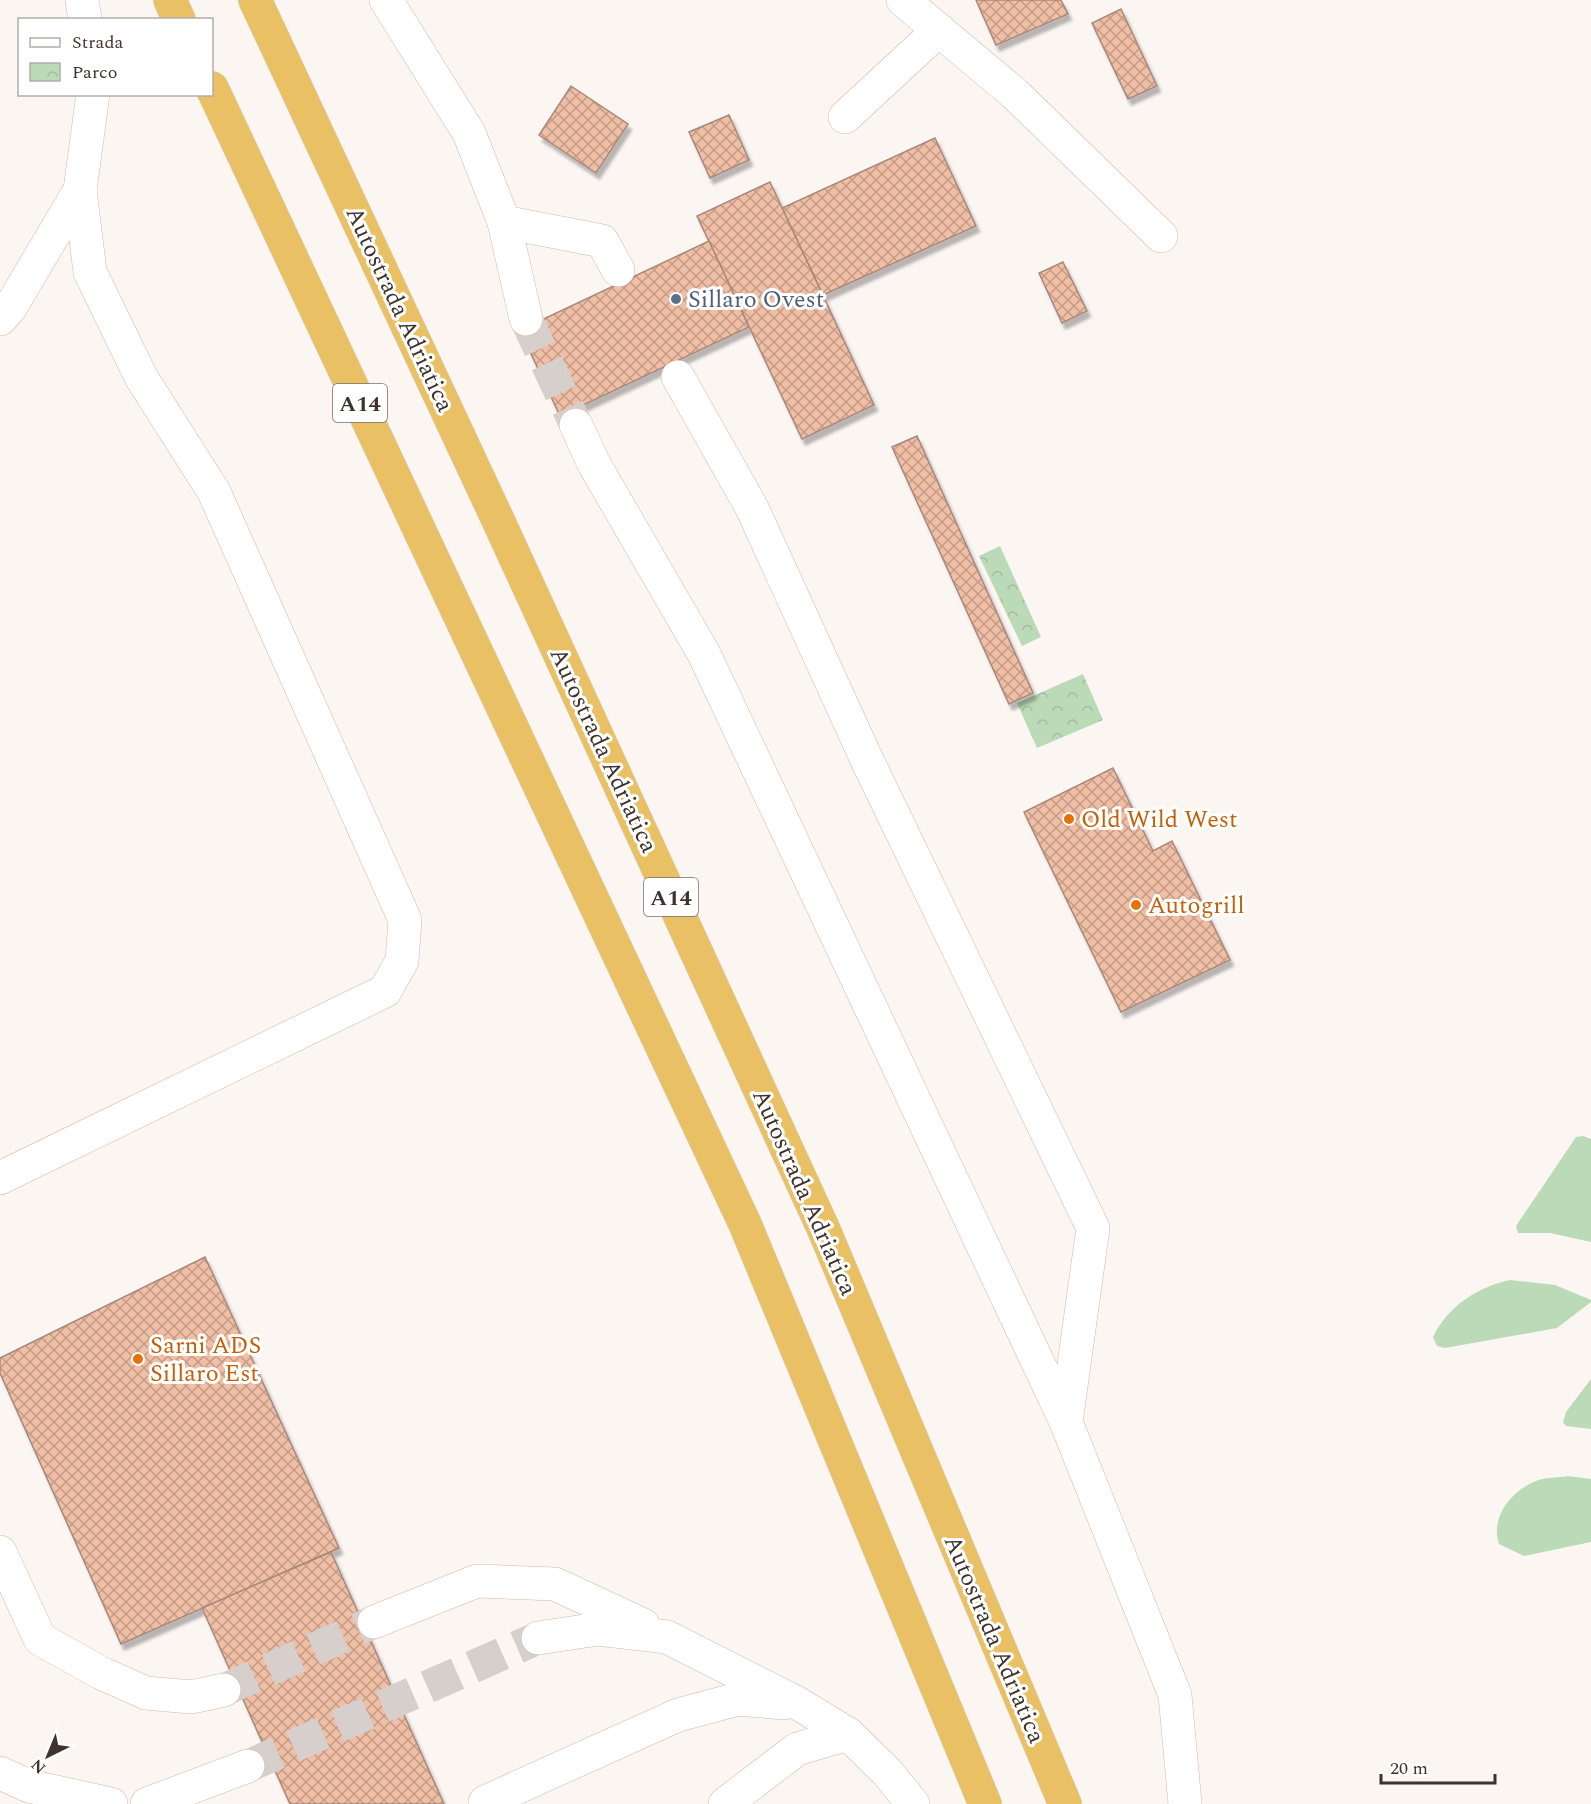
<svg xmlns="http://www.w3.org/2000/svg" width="1591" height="1804" font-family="Spectral,serif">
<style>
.grass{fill:#bbdab8}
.park{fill:url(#park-crowns)}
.building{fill:url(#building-cross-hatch);stroke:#a6897b;stroke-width:1.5;filter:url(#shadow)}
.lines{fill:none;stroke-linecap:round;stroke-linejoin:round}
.minor-tunnel{stroke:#d6cfcb;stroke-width:33;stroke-dasharray:33 16;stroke-linecap:butt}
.minor-casing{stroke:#d5b7a8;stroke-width:34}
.highway-casing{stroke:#d5d2d1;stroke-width:34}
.minor{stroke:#fff;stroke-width:33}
.highway{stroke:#e9c064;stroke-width:33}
.service-dot{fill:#5c6f8a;stroke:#fff;stroke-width:2}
.food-dot{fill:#e8710a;stroke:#fff;stroke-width:2}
.labels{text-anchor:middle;stroke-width:6;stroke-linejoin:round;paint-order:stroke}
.shield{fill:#fff;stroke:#79706c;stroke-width:1.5}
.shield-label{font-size:22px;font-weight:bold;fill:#3f332d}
.service-label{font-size:24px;fill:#4e5e75;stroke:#fff;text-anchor:start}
.street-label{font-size:24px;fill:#3f332d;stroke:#fff}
.food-label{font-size:24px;fill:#c56008;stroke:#fff;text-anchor:start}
</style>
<defs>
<pattern id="park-crowns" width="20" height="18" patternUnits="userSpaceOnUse" patternTransform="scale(1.5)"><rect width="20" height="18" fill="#bbdab8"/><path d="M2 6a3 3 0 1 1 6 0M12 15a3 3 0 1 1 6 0" fill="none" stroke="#a2bc9e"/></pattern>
<pattern id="building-cross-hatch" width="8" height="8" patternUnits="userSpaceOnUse" patternTransform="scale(1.5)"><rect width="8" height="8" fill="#f0bea4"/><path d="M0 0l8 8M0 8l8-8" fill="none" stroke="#c49b86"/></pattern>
<filter id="shadow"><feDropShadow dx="3.5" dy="6" stdDeviation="1.5" flood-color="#0004"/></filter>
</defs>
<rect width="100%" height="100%" fill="#fcf6f3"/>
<!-- grass -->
<g class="grass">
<path d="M1583,1136L1591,1139V1242L1550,1233H1518L1516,1226L1576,1137Z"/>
<path d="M1510,1280L1555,1285L1591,1300V1302L1557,1328L1445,1348L1437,1346L1433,1337C1447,1307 1477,1287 1510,1280Z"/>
<path d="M1591,1379V1429L1566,1426L1563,1422L1566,1412Z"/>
<path d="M1568,1476L1591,1479V1542L1524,1556L1499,1544C1490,1517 1511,1491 1536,1481C1545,1477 1558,1478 1568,1476Z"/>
</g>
<!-- park -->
<g class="park">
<path d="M1000,546L1041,637L1022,646L979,556Z"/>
<path d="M1083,674L1103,720L1037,748L1017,703Z"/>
</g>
<!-- building -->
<g class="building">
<path d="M976,0H1061L1068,14L996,45Z"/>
<path d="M1121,9L1157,86L1128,99L1092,23Z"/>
<path d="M571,86L628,124L596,173L539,135Z"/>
<path d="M729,115L749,160L710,178L689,132Z"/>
<path d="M935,138L976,226L823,295L782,208Z"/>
<path d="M770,182L874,405L802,439L697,216Z"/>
<path d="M709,241L749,327L560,416L520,330Z"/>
<path d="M1063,262L1087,311L1062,323L1039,273Z"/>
<path d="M917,436L1033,693L1009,704L892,447Z"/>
<path d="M1113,768L1153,851L1172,841L1230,960L1121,1012L1024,812Z"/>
<path d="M205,1257L339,1548L121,1644L0,1373V1358Z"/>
<path d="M331,1552L444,1804H290L202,1608Z"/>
</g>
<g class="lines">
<!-- minor-tunnel -->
<g class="minor-tunnel">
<path d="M526,319L576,425"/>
<path d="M224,1690L374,1622"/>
<path d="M248,1766L538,1638"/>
</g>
<!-- minor casing -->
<g class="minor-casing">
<g id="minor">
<path d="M82,0L85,20"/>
<path d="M386,0L469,133L504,222L526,319"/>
<path d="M903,0L1015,94L1161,236"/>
<path d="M845,117L939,30"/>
<path d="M504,222L602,241L618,270"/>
<path d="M0,319L10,308L80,190L93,94"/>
<path d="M678,377L752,508L867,760L1093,1228L1066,1422"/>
<path d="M576,425L594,464L704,654L1066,1422L1175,1695L1185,1804"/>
<path d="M0,1178L385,991L402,961L405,920L214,492L141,377L90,272L80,190"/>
<path d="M0,1552L40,1639L101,1673L146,1693L191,1697L224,1690"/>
<path d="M374,1622L477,1581L555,1584L643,1625"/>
<path d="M538,1638L598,1629L667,1637L799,1704L848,1734L887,1772L913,1804"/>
<path d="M0,1773L29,1786L111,1804"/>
<path d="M485,1802L678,1715L738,1699L784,1703"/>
<path d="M147,1804L248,1766"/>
<path d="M725,1804L797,1749L848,1734"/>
</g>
</g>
<!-- highway casing -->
<g class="highway-casing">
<g id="highway">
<path d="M170,0L179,20"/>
<path d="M255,0L498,520L824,1230L1065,1804"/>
<path d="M212,88L745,1224L985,1804"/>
</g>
</g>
<!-- minor -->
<use href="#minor" class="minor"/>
<!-- highway -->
<use href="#highway" class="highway"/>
</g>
<!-- markers -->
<circle class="service-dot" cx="676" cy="299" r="6"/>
<g class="food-dot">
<circle cx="1069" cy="819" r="6"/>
<circle cx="1136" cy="905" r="6"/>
<circle cx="138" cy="1359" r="6"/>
</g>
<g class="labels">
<!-- shield labels -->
<g class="shield">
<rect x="333" y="384" width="54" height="38" rx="4.5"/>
<rect x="644" y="878" width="54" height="38" rx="4.5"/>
</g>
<g class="shield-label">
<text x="360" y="411">A14</text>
<text x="671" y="905">A14</text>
</g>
<!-- service labels -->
<g class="service-label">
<text x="688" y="307">Sillaro Ovest</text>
</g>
<!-- street labels -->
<g class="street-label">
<text transform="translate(400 309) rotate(65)" y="8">Autostrada Adriatica</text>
<text transform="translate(604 750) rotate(65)" y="8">Autostrada Adriatica</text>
<text transform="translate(805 1192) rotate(66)" y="8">Autostrada Adriatica</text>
<text transform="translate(995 1639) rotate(67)" y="8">Autostrada Adriatica</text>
</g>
<!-- food labels -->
<g class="food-label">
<text x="1081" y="827">Old Wild West</text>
<text x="1148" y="913">Autogrill</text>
<text x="150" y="1353">Sarni ADS<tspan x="150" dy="28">Sillaro Est</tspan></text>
</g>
</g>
<!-- legend -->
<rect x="18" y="18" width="195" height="78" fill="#ffffff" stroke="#b2adab" stroke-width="1.5"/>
<rect x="30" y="38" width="30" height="9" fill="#ffffff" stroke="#b2adab" stroke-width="1.5"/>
<text x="72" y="48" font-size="18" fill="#3f332d">Strada</text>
<rect x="30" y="63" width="30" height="18" fill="url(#park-crowns)" stroke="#b2adab" stroke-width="1.5"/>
<text x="72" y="78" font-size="18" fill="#3f332d">Parco</text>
<!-- north arrow -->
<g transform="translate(48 1756) rotate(223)" stroke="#ffffff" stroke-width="4.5" paint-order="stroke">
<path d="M0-4.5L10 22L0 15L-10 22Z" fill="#3f332d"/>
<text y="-9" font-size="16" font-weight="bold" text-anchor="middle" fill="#3f332d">N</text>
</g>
<!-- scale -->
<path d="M1381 1774v9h114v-9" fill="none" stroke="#3f332d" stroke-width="3"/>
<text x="1390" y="1774" font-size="18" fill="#3f332d" stroke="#ffffff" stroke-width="4.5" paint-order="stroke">20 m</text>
</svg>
